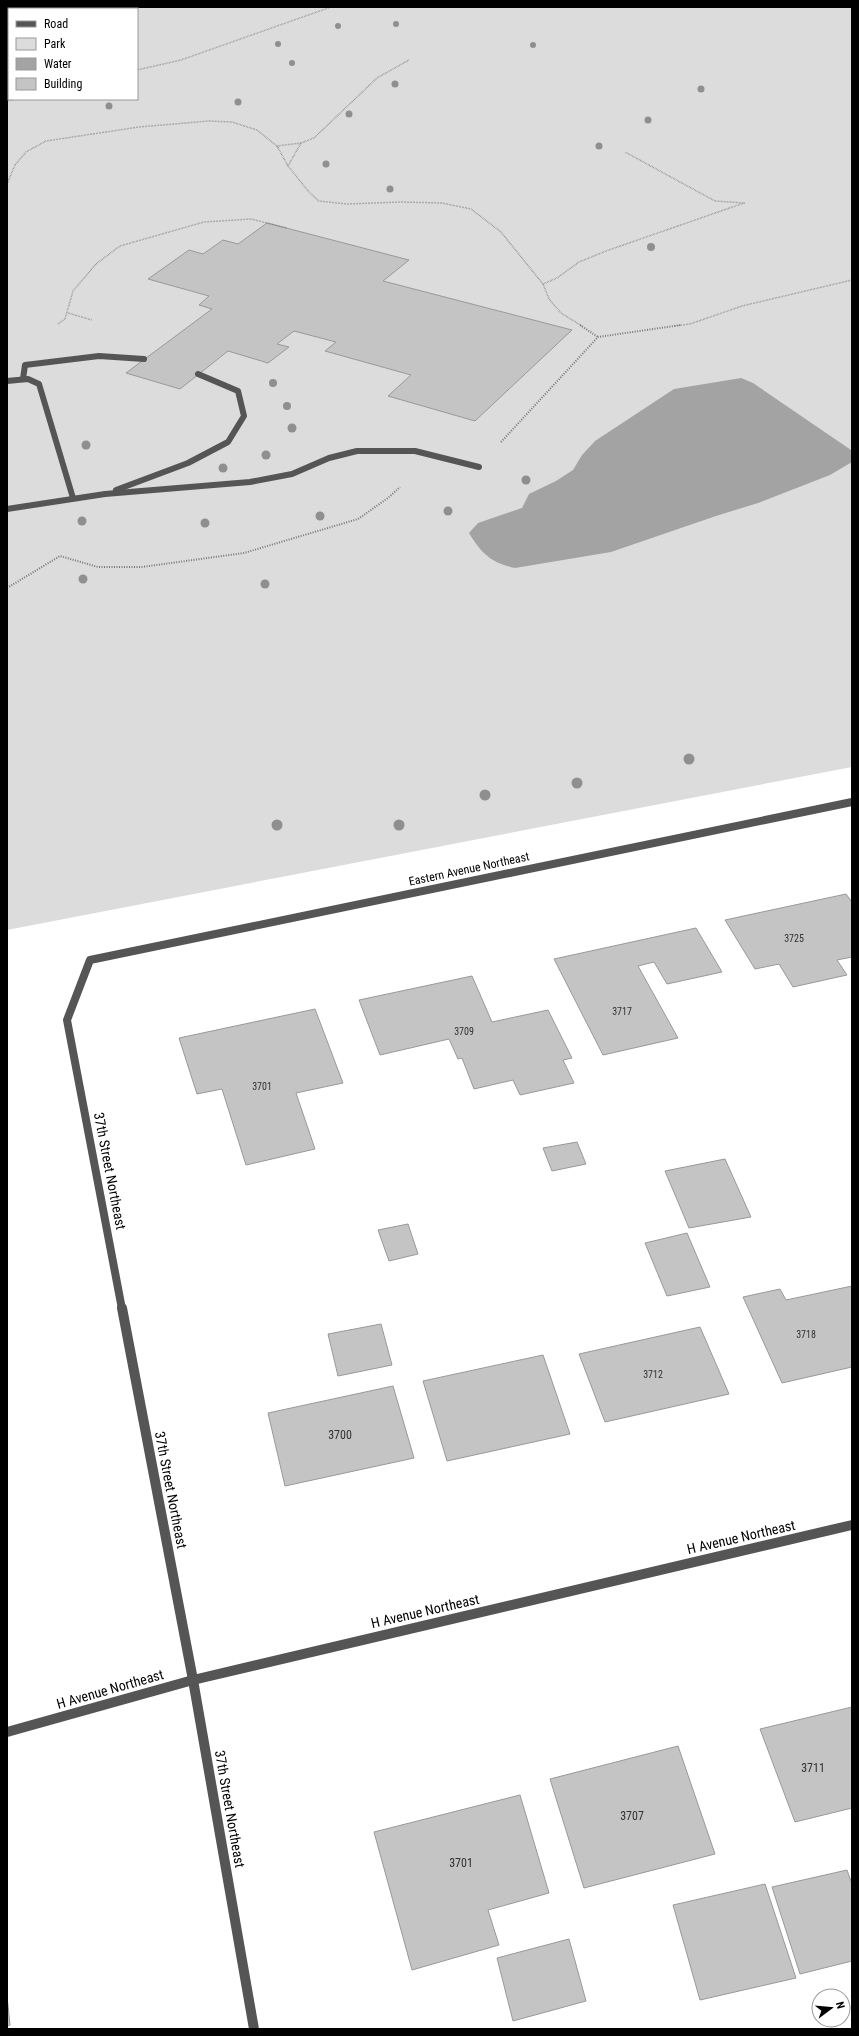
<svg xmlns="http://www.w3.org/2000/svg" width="859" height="2036" font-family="'Roboto Condensed',sans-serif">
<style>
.green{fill:#dcdcdc;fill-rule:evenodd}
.water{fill:#a3a3a3}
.building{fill:#c4c4c4;stroke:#999}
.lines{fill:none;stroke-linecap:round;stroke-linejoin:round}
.path-far1{stroke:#777;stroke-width:1.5;stroke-dasharray:0.5 1;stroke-linecap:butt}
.path{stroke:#777;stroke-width:2;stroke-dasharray:1 1.5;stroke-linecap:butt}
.service{stroke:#555;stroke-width:6}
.minor-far1{stroke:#555;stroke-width:8}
.minor{stroke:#555;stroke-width:10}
.tree{fill:#8f8f8f}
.labels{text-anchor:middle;stroke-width:3.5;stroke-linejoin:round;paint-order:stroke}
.number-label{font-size:10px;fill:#313131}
.street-label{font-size:12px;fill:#000;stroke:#fff}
.near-number-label{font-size:12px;fill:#313131}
.near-street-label{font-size:14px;fill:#000;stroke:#fff}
</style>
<rect width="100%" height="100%" fill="#fff"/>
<!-- green -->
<path class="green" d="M7,7H852V767L7,930ZM9,9H137V99H9Z"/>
<!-- water -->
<path class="water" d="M741,378L753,383L851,450L852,462L830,475L758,503L716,516L611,552L515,568C491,563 481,553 469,533L478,523L522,508L529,494L556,481L573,470L582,455L595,441L674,389Z"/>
<!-- building -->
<g class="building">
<path d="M267,223L409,260L383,281L572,330L475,421L388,396L411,375L325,351L336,342L294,331L277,344L289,347L268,363L228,351L180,389L126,373L212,309L199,305L209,296L148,279L189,250L203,254L223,240L238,244Z"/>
<path d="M846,894L852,902V957L837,960L847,975L793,987L779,964L755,969L725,920Z"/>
<path d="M696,928L722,972L667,984L654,962L638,966L678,1038L603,1055L554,959Z"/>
<path d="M472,976L492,1022L548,1010L572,1058L563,1060L574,1083L520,1095L513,1080L474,1089L462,1058L458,1059L449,1039L380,1055L359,1000Z"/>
<path d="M315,1009L343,1083L296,1093L315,1149L246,1165L222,1089L197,1094L179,1038Z"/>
<path d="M577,1142L586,1164L552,1171L543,1148Z"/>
<path d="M725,1159L751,1217L689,1228L665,1171Z"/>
<path d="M408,1224L418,1254L389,1261L378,1230Z"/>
<path d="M687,1233L710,1287L667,1296L645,1243Z"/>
<path d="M852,1286V1367L782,1383L743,1297L780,1289L786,1300Z"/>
<path d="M381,1324L392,1365L338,1376L328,1334Z"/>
<path d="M700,1327L729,1394L605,1422L579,1354Z"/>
<path d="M543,1355L570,1434L447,1461L423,1381Z"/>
<path d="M393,1386L414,1458L285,1486L268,1413Z"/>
<path d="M852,1707V1808L795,1822L760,1729Z"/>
<path d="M678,1746L715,1854L584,1888L550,1779Z"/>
<path d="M520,1795L549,1893L488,1910L499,1945L412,1970L374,1832Z"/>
<path d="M847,1870L852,1884V1961L800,1974L772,1887Z"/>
<path d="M765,1884L796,1978L700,2000L673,1905Z"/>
<path d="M569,1939L586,2001L513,2021L497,1958Z"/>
<path d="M7,1996L10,2025L7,2026Z"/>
</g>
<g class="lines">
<!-- path-far1 -->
<g class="path-far1">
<path d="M137,70L181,60L331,7"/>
<path d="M7,101L16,99"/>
<path d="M278,148L277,146L301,143L314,138L377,78L409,60"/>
<path d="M288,166L301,143"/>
<path d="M7,184L15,165L26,152L46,141L139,127L209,121L232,122L257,130L277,146L288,166L309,192L319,201L347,204L401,202L442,203L471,209L501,232L543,284L549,299L561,313L582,326"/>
<path d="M543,284L557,278L579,262L606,251L744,203L715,201L625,152"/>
<path d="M68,313L92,320"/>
<path d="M58,324L65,319L73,291L96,264L120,246L204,222L251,219L287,228"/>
<path d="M674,326L690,324L742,306L852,280"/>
</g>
<!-- path -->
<g class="path">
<path d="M580,325L598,337"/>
<path d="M501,442L598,337L681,325"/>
<path d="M7,588L60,556L98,567H142L244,553L358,519L388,498L400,487"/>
</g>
<!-- service -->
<g class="service">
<path d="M23,379L25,365L99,356L144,359"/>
<path d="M7,381L28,379L39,384L73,498"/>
<path d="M116,490L188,463L228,442L244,416L238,391L198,374"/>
<path d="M7,509L105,494L250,482L292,474L329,458L357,451H415L479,467"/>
</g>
<!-- minor-far1 -->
<path class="minor-far1" d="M122,1309L67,1020L90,960L852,802"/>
<!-- minor -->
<g class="minor">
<path d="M122,1308L193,1680L254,2029"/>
<path d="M7,1732L193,1680L852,1525"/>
</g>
</g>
<!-- trees -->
<g class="tree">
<circle cx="396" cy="24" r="3"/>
<circle cx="338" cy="26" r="3"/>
<circle cx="278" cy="44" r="3"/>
<circle cx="533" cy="45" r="3"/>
<circle cx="292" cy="63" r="3"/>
<circle cx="395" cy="84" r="3.5"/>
<circle cx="701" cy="89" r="3.5"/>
<circle cx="238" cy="102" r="3.5"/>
<circle cx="109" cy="106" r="3.5"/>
<circle cx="349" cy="114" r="3.5"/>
<circle cx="648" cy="120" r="3.5"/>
<circle cx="599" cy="146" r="3.5"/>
<circle cx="326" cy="164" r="3.5"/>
<circle cx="390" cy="189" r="3.5"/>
<circle cx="651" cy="247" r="4"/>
<circle cx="273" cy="383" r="4"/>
<circle cx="287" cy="406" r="4"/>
<circle cx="292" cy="428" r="4.5"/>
<circle cx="86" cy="445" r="4.5"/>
<circle cx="266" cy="455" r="4.5"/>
<circle cx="223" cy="468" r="4.5"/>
<circle cx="526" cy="480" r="4.5"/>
<circle cx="448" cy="511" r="4.5"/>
<circle cx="320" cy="516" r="4.5"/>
<circle cx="82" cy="521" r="4.5"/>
<circle cx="205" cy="523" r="4.5"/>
<circle cx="83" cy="579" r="4.5"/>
<circle cx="265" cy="584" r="4.5"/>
<circle cx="689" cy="759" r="5.5"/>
<circle cx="577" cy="783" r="5.5"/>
<circle cx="485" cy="795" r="5.5"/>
<circle cx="277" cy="825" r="5.5"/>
<circle cx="399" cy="825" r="5.5"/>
</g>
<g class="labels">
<!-- number labels -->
<g class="number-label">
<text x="794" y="942">3725</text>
<text x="622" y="1015">3717</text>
<text x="464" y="1035">3709</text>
<text x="262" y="1090">3701</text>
<text x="806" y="1338">3718</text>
<text x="653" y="1378">3712</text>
</g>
<!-- street labels -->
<g class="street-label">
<text transform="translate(469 869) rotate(-12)" y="4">Eastern Avenue Northeast</text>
</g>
<!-- near-number labels -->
<g class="near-number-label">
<text x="340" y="1439">3700</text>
<text x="813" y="1772">3711</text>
<text x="632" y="1820">3707</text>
<text x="461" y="1867">3701</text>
</g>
<!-- near-street labels -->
<g class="near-street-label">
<text transform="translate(110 1171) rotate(79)" y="5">37th Street Northeast</text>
<text transform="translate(171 1490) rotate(79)" y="5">37th Street Northeast</text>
<text transform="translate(741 1537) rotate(-13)" y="5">H Avenue Northeast</text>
<text transform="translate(425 1611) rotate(-13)" y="5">H Avenue Northeast</text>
<text transform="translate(110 1689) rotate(-16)" y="5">H Avenue Northeast</text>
<text transform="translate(230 1809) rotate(80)" y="5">37th Street Northeast</text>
</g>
</g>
<!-- border -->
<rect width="859" height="2036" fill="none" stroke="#000000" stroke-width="16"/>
<!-- legend -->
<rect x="8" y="8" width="130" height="92" fill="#ffffff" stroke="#999999"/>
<rect x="16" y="21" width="20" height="6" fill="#555555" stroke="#999999"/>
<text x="44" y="28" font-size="12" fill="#000000">Road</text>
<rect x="16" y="38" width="20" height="12" fill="#dcdcdc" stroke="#999999"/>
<text x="44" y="48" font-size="12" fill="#000000">Park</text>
<rect x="16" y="58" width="20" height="12" fill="#a3a3a3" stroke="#999999"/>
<text x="44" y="68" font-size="12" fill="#000000">Water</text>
<rect x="16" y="78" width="20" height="12" fill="#c4c4c4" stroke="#999999"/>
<text x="44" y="88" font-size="12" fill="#000000">Building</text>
<!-- north arrow -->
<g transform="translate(831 2008) rotate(74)"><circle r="19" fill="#ffffff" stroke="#999999"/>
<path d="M0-3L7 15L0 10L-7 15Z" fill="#000000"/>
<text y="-6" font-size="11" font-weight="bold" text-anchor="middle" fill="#000000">N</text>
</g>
</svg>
